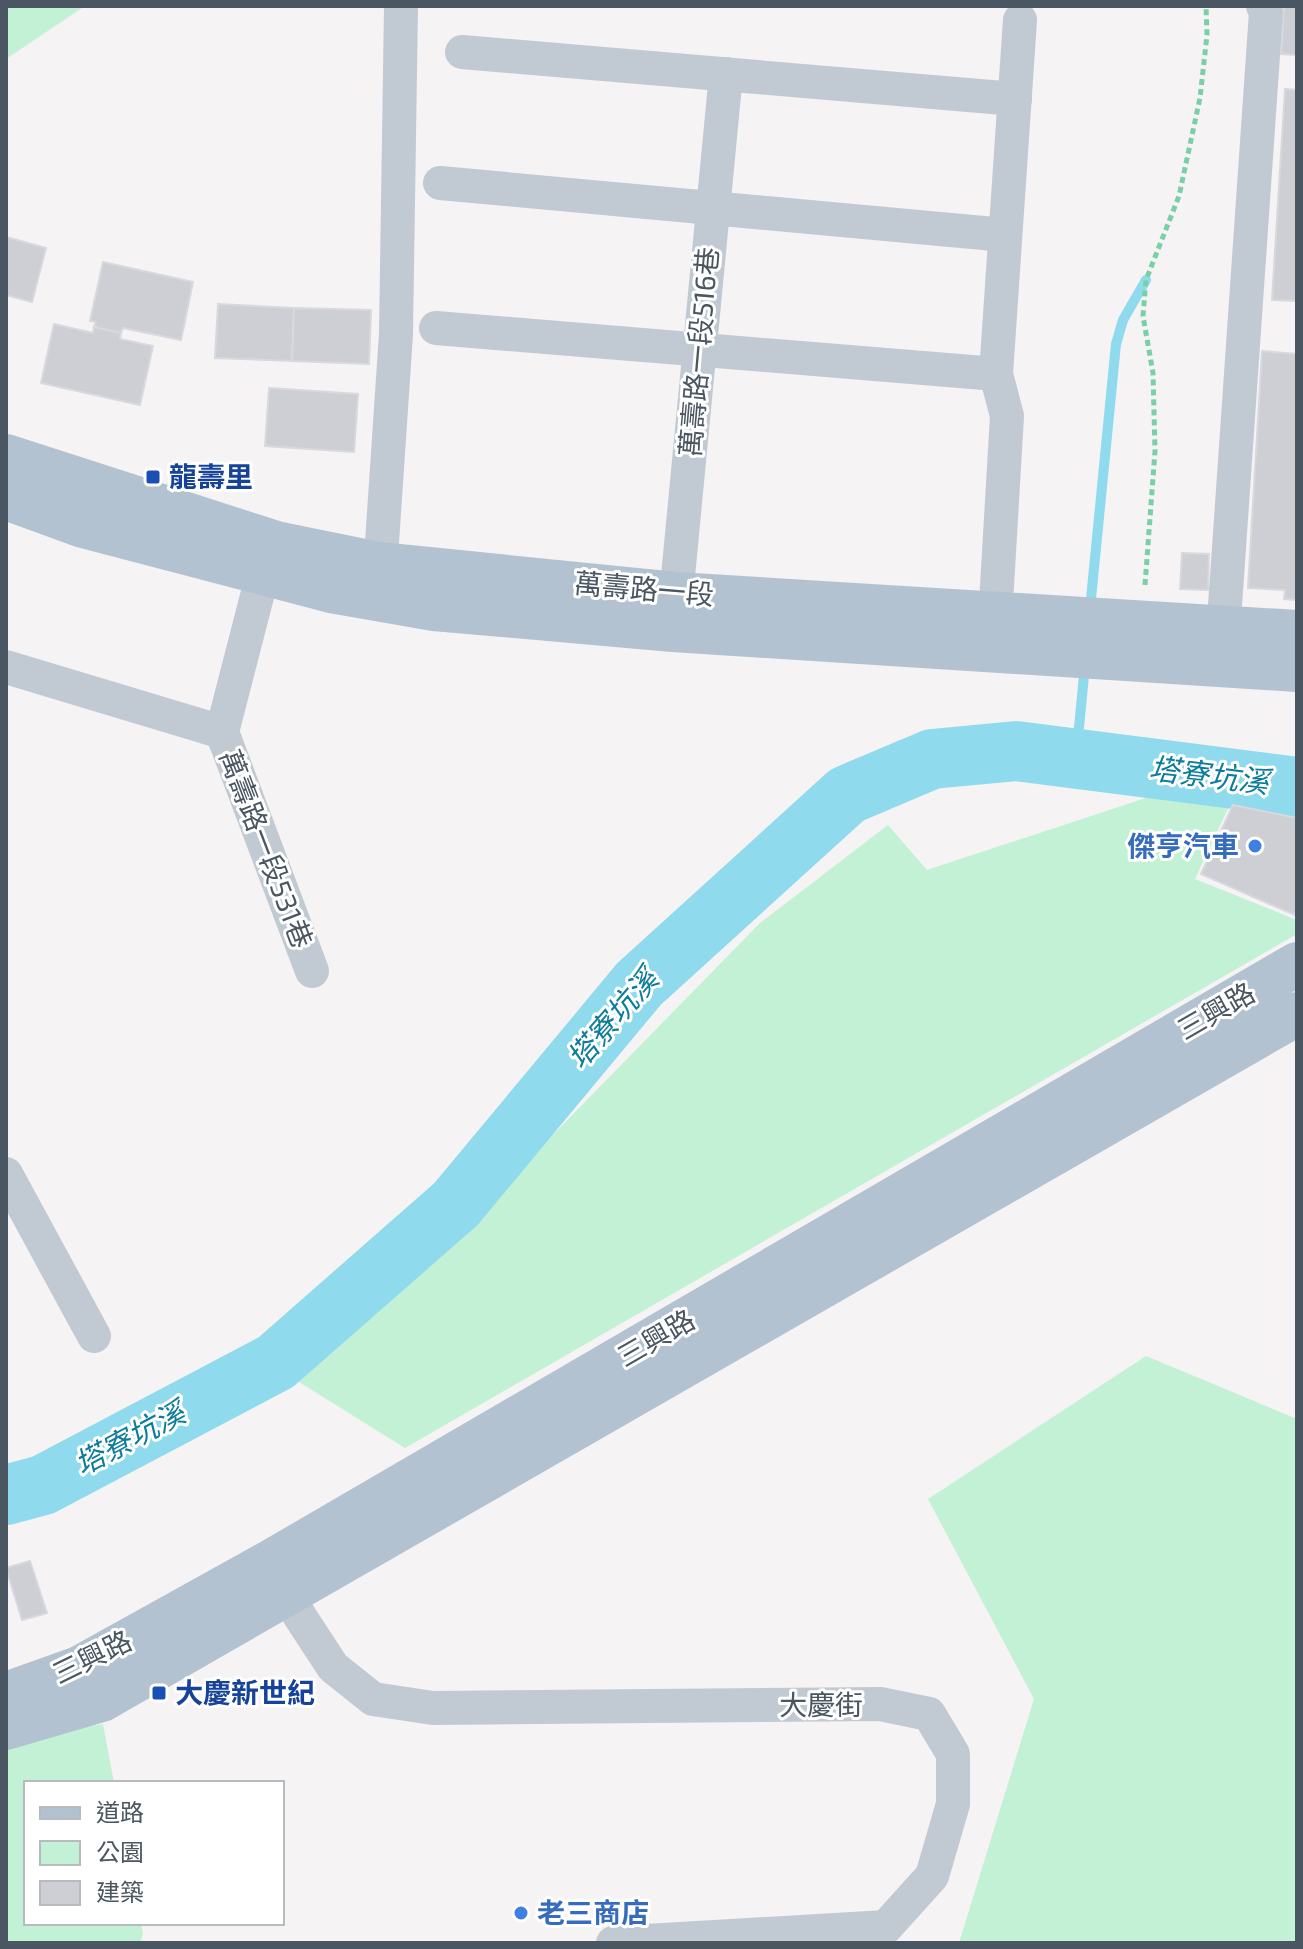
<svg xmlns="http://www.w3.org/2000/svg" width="1303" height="1949" font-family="'Exo 2','Noto Sans TC',sans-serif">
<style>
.green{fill:#c3f1d5}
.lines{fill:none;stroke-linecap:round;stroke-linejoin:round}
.stream{stroke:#90daee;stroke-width:10}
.river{stroke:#90daee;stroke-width:60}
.building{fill:#cdcfd5;stroke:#d7d9de;stroke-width:2}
.path{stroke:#7ad0a6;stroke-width:5;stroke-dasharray:6 4;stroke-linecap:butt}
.minor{stroke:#c1cad2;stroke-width:34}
.major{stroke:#b3c2d1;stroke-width:44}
.transit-dot{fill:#1a4fb4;stroke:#fff;stroke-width:3}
.shop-dot{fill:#3f7fe0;stroke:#fff;stroke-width:3}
.labels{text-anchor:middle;stroke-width:6;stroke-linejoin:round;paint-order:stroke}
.street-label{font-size:28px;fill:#4a5661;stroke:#fff}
.transit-label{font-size:28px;font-weight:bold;fill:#164399;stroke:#fff;text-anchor:start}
.shop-label{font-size:28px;font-weight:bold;fill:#366cbe;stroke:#fff;text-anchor:end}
.water-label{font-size:30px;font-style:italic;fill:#0c7c9b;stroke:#fff}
</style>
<rect width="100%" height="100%" fill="#f5f3f3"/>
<!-- green -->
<g class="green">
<path d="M6,6H85L6,59Z"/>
<path d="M1164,792L1231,802L1195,879L1297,920V934L405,1448L299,1382L494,1195L760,923L888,825L927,870Z"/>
<path d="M1146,1356L1297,1419V1943H959L1034,1699L928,1499Z"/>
<path d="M103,1724L114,1783H26V1923H141L143,1934L140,1943H6V1741Z"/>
</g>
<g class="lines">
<!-- stream -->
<g class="stream">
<path d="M1090,609L1116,344L1123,320L1146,280"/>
<path d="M1076,759L1085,665"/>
</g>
<!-- river -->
<path class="river" d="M6,1495L43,1485L276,1362L456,1204L639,984L847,795L932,759L1016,751L1297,787"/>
</g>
<!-- building -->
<g class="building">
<path d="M1284,6H1297V55L1281,54Z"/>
<path d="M1285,89L1297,90V301L1272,300Z"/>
<path d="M6,237L46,248L32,302L6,295Z"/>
<path d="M103,262L193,282L181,340L123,328L121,333L94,327L96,322L90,321Z"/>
<path d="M218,304L294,308L292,361L215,358Z"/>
<path d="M294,308L371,310L369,364L292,361Z"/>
<path d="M54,324L93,333L94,327L121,333L120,339L153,346L140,405L41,383Z"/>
<path d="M1297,344V600L1284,599L1285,590L1248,588L1262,351L1297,354Z"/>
<path d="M269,388L358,394L354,452L265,446Z"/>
<path d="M1182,553L1209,554L1208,590L1180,589Z"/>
<path d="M1233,805L1297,818V916L1201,874Z"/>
<path d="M30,1561L47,1613L22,1620L6,1568Z"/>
</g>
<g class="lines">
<!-- path -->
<path class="path" d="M1145,585L1155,451L1153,373L1143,316L1146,280L1179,196L1200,98L1207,35L1206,6"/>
<!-- minor -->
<g class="minor">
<path d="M462,52L1015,99"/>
<path d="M440,183L1005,235"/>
<path d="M436,328L996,374"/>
<path d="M272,551L263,573L222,732L312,971"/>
<path d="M379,587L396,334L401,6"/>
<path d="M674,618L726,74"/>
<path d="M994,637L1007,416L996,374L1020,20"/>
<path d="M1222,649L1266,12L1263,6"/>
<path d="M6,667L222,732"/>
<path d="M6,1174L94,1336"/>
<path d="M276,1574L299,1615L333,1667L373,1699L433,1708L880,1704L929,1714L953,1754V1804L932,1876L886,1927L613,1943"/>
</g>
<!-- major -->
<g class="major">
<path d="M6,456L276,543L379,564L676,594L1297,632"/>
<path d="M6,498L83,526L331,591L434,609L673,630L1297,670"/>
<path d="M6,1694L79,1668L270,1562L1297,964"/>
<path d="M6,1728L102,1700L1297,1014"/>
</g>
</g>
<!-- markers -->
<g class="transit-dot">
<rect x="145" y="469" width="16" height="16" rx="4"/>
<rect x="151" y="1685" width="16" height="16" rx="4"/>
</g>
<g class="shop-dot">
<circle cx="1255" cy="846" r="8"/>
<circle cx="521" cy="1913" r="8"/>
</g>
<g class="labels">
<!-- street labels -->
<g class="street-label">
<text transform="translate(699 352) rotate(-85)" y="10">萬壽路一段516巷</text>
<text transform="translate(644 589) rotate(5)" y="10">萬壽路一段</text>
<text transform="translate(266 849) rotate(69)" y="10">萬壽路一段531巷</text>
<text transform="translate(1216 1011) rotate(-30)" y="10">三興路</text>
<text transform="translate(656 1338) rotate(-30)" y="10">三興路</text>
<text transform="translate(92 1657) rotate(-26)" y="10">三興路</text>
<text x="821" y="1715">大慶街</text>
</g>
<!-- transit labels -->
<g class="transit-label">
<text x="169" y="487">龍壽里</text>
<text x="175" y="1703">大慶新世紀</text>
</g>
<!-- shop labels -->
<g class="shop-label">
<text x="1239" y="856">傑亨汽車</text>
<text x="537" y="1923" text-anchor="start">老三商店</text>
</g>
<!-- water labels -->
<g class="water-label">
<text transform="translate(1209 776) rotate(7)" y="10">塔寮坑溪</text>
<text transform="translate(613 1019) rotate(-49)" y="10">塔寮坑溪</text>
<text transform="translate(130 1439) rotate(-28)" y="10">塔寮坑溪</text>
</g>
</g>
<!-- border -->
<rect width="1303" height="1949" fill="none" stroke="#4a5661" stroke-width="16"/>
<!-- legend -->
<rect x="24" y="1781" width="260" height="144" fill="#ffffff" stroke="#b7bbc0" stroke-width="2"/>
<rect x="40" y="1807" width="40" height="12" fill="#b3c2d1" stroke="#b7bbc0" stroke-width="2"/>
<text x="96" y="1821" font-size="24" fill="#4a5661">道路</text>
<rect x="40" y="1841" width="40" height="24" fill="#c3f1d5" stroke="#b7bbc0" stroke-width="2"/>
<text x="96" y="1861" font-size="24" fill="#4a5661">公園</text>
<rect x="40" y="1881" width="40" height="24" fill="#cdcfd5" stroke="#b7bbc0" stroke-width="2"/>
<text x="96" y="1901" font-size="24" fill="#4a5661">建築</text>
</svg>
